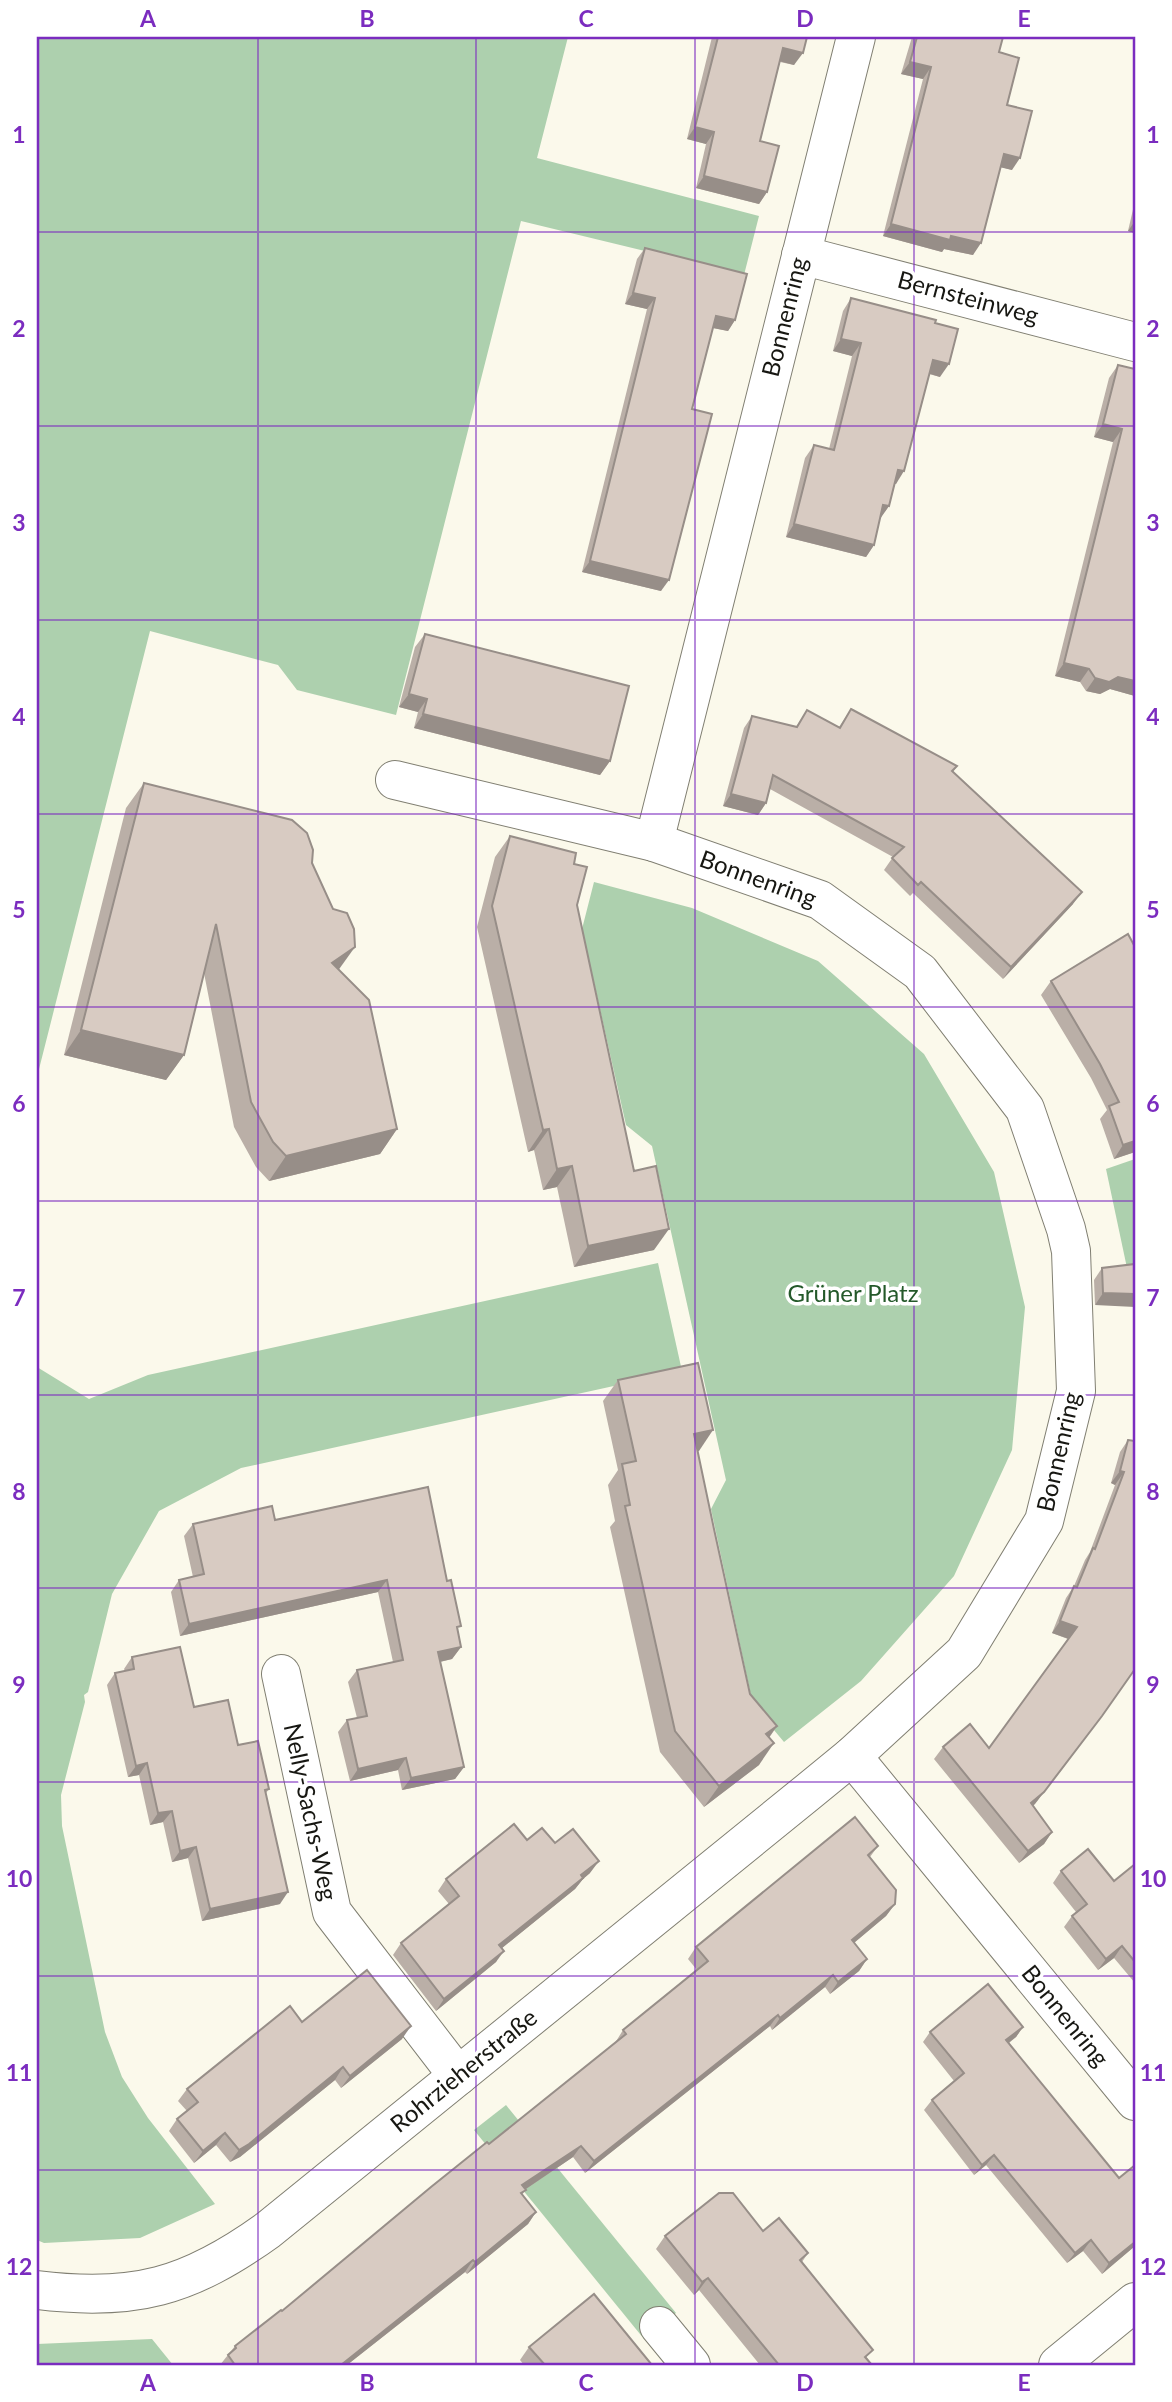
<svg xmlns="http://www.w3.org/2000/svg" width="1172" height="2402" font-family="Lato,sans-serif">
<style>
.green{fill:#add0ae}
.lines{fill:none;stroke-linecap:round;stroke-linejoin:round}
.minor-casing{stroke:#807f72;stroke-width:40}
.minor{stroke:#fff;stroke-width:38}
.wall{fill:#baafa7}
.shaded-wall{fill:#978e88}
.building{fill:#d8cbc2;stroke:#978e88;stroke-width:2}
.grid{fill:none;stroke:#7b2cbf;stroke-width:2;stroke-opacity:0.55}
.labels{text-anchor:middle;stroke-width:7;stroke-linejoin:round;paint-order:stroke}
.street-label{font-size:24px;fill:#171712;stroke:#fff}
.park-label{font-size:24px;fill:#24592a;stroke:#fff}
.neatline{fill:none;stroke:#7b2cbf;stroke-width:2.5}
.grid-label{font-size:23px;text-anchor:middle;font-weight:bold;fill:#7b2cbf}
</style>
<rect width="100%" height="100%" fill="#fbf9eb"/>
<!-- green -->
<g class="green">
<path d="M37,37H568L537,158L759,216L744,275L521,221L396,715L297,690L278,665L150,631L37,1077Z"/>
<path d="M594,882L692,908L818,961L924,1054L994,1172L1025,1307L1012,1450L954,1576L861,1681L784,1742L753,1705L711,1509L726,1480L652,1146L626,1125L582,929Z"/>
<path d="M1135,1159V1267L1127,1268L1106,1169Z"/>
<path d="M658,1263L682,1371L241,1468L159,1511L112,1594L88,1692L84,1695L85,1702L61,1795L62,1826L105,2032L122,2077L148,2118L215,2204L140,2238L44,2243L37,2240V1367L89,1399L148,1375Z"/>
<path d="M506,2105L676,2313L644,2339L474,2130Z"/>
<path d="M152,2339L173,2365H37V2344Z"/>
</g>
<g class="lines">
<!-- minor casing -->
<g class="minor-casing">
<g id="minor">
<path d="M801,255L1135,342"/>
<path d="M395,780L654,842"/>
<path d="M281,1674L332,1912L458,2076"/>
<path d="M852,1756L1135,2101"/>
<path d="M37,2290C134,2302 189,2287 268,2230L808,1792L852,1756L964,1653L1044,1521L1076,1391L1071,1251L1066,1229L1025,1109L920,972L820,900L654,842L856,37"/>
<path d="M659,2326L691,2365"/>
<path d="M1058,2365L1135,2302"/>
</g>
</g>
<!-- minor -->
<use href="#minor" class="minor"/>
</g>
<!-- wall -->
<g class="wall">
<path d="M712,37H807L794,65L780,62L760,141L767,192L759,204L696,188L706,144L687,139Z"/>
<path d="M912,37H1003L999,52L1007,105L1012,170L1001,167L973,255L944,249L942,252L883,236L923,79L901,74Z"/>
<path d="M1135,201V233L1128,231Z"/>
<path d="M645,248L735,320L728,331L713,328L692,409L661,591L582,572L647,309L625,304L637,259Z"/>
<path d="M851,298L935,323L940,377L929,374L896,484L894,483L889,506L880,518L874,545L866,557L786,537L805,458L814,445L829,449L852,356L833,351L843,311Z"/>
<path d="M1118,365L1135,369V696L1110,689L1100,694L1086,691L1080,682L1055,676L1113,442L1094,437L1109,378Z"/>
<path d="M425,634L610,761L600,775L414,728L418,712L399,707L415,647Z"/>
<path d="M851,709L957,766L953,772L1073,904L1003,979L913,893L910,896L884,870L893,857L770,789L766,803L758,815L723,806L744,728L752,716L796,727L807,710L839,727Z"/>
<path d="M144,783L312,863L339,969L397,1129L380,1154L269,1181L256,1167L234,1127L204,973L184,1055L166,1080L64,1055L126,808Z"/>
<path d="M510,836L574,864L577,905L634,1171L654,1250L574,1267L557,1187L543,1190L534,1150L528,1152L477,927L495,857Z"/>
<path d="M1128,934L1135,1152L1114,1159L1100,1119L1107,1110L1091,1078L1041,995L1051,981Z"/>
<path d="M1135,1264L1095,1305L1094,1280L1102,1268Z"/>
<path d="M618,1380L699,1451H697L750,1694L777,1726L769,1738L759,1765L704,1807L660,1752L610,1527L615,1521L608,1485L618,1470L603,1401Z"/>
<path d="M1128,1440L1093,1728L1033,1806L1052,1832L1044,1844L1019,1863L934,1759L943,1747L989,1748L1068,1639L1052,1633L1066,1598L1074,1586L1085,1560L1090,1552L1115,1485L1111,1483L1120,1452Z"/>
<path d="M428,1487L461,1647L452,1659L440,1662L464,1767L455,1779L402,1790L398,1770L350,1781L338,1732L347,1720L357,1718L348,1682L357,1670L393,1662L378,1592L180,1636L171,1592L179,1580L193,1577L184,1536L193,1524L275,1520Z"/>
<path d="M132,1657L194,1707L238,1745L269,1789L266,1793L280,1904L202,1921L188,1858L172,1862L163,1822L150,1825L139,1775L128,1777L107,1685L115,1673L125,1671L124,1669Z"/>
<path d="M555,1843L590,1873L583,1879L575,1889L502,1948L496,1962L436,2011L393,1955L401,1943L449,1904L438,1891L446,1879Z"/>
<path d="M878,1846L870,1857L895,1904L886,1916L854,1943L867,1959L859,1971L830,1994L825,1987L772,2030L770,2026L585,2173L573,2157L526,2189L522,2195L536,2212L528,2224L467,2274L465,2272L347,2365H220L235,2346L282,2311L615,2043L623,2030L697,1970L688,1959L696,1947Z"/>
<path d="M1135,1864V1983L1114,1958L1098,1970L1064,1927L1072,1916L1076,1912L1053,1883L1061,1871L1114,1881Z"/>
<path d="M302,2022L402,2039L341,2088L335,2080L240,2157L230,2162L216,2145L194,2163L169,2131L177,2119L187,2111L178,2101L187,2089Z"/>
<path d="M1023,2027L1016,2037L1009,2043L1135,2246L1102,2274L1083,2251L1067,2263L986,2165L974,2175L924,2110L932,2100L954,2081L923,2042L930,2032Z"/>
<path d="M763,2231L808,2253L802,2262L872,2365H760L699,2290L694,2295L656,2249L665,2236Z"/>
<path d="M529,2347L652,2365H524L520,2360Z"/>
</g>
<!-- shaded-wall -->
<g class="shaded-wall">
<path d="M783,48L803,53L794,65L775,60Z"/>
<path d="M910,62L931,67L923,79L901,74Z"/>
<path d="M695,127L714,132L706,144L687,139Z"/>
<path d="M1004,154L1020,158L1012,170L995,166Z"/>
<path d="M704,176L767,192L759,204L696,188Z"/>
<path d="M1135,221V233L1128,231Z"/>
<path d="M891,224L951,236L981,243L973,255L944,249L942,252L883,236Z"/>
<path d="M633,293L655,298L647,309L625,304Z"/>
<path d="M716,316L735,320L728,331L708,327Z"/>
<path d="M841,339L861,343L852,356L833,351Z"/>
<path d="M933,360L949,364L940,377L924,372Z"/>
<path d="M1103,424L1122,429L1113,442L1094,437Z"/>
<path d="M898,470L904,471L896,484L889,482Z"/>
<path d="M883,505L889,506L880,519Z"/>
<path d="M794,524L874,545L866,557L786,537Z"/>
<path d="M590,561L669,580L661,591L582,572Z"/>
<path d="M1064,663L1089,669L1080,682L1055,676Z"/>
<path d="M1118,677L1135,681V696L1110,689L1100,694L1086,691L1095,678Z"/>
<path d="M409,694L427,699L418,712L399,707Z"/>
<path d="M423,714L610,761L600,775L414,728Z"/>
<path d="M731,794L766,803L758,815L723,806Z"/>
<path d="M1082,892L1073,904L1003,979L1011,967Z"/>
<path d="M355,947L337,972L332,963Z"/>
<path d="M81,1030L184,1055L166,1080L64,1055Z"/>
<path d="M397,1129L380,1154L269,1181L286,1156Z"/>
<path d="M549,1129L534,1150L528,1152L543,1130Z"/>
<path d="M1135,1141V1152L1114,1159L1123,1145Z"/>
<path d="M572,1166L557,1187L543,1190L557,1169Z"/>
<path d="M669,1229L654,1250L574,1267L588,1246Z"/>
<path d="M1103,1293L1135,1294V1307L1095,1305Z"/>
<path d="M713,1430L699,1451L679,1455L694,1434Z"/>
<path d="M1120,1471L1124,1472L1115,1485L1111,1483Z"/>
<path d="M387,1580L378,1592L180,1636L189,1624Z"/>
<path d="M1060,1621L1077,1627L1069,1639L1052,1633Z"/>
<path d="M461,1647L452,1659L430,1664L438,1652Z"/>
<path d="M1135,1669L1093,1728L1035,1804L1022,1815Z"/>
<path d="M777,1726L762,1747L766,1734Z"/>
<path d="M774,1743L759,1765L704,1807L719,1786Z"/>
<path d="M406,1758L398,1770L350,1781L358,1769Z"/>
<path d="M147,1763L139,1775L128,1777L136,1766Z"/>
<path d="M464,1767L455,1779L402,1790L411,1778Z"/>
<path d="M172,1811L163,1822L150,1825L158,1813Z"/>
<path d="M1052,1832L1044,1844L1019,1863L1028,1851Z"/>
<path d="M196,1847L188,1858L172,1862L180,1851Z"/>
<path d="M599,1861L590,1873L583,1879L575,1889L491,1957L499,1945Z"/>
<path d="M288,1892L280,1904L202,1921L210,1909Z"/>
<path d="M895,1904L886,1916L843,1952L852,1940Z"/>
<path d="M1122,1946L1114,1958L1098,1970L1106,1959Z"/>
<path d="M504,1951L496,1962L436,2011L444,1999Z"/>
<path d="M867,1959L859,1971L830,1994L838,1982Z"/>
<path d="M833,1975L825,1987L772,2030L780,2018Z"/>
<path d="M778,2015L770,2026L585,2173L594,2161Z"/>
<path d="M411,2026L402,2039L341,2088L350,2076Z"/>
<path d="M1023,2027L1016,2037L999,2050L1006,2040Z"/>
<path d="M343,2067L335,2080L240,2157L230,2162L239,2150Z"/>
<path d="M225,2133L216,2145L194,2163L203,2151Z"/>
<path d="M581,2146L573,2157L514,2197L522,2185Z"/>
<path d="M994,2155L986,2165L974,2175L982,2165Z"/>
<path d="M536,2212L528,2224L467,2274L475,2262Z"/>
<path d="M1091,2240L1083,2251L1067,2263L1075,2253Z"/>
<path d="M1135,2242V2246L1102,2274L1109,2263Z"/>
<path d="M473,2260L465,2272L347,2365H341Z"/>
<path d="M708,2278L699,2290L694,2295L702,2282Z"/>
</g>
<!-- building -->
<g class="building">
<path d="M718,37H807L803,53L783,48L760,141L779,146L767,192L704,176L714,132L695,127Z"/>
<path d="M917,37H1003L999,52L1019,58L1007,105L1032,111L1020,158L1004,154L981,243L951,236L950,240L891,224L931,67L910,62Z"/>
<path d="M645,248L747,274L735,320L716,316L692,409L712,414L669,580L590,561L655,298L633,293Z"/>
<path d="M851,298L936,320L935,323L958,329L949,364L933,360L904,471L898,470L889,506L883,505L874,545L794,524L814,445L834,450L861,343L841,339Z"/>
<path d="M1118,365L1135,369V681L1118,677L1109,682L1095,678L1089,669L1064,663L1122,429L1103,424Z"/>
<path d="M425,634L629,686L610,761L423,714L427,699L409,694Z"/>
<path d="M851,709L957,766L952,771L1082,892L1011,967L921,882L918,885L892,858L904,847L773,775L766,803L731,794L752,716L797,727L807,710L840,728Z"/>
<path d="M144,783L292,820L307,833L313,850L312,863L333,909L347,913L354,929L355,947L332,963L369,1000L397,1129L286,1156L273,1142L251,1102L216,924L184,1055L81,1030Z"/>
<path d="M510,836L576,853L574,864L587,867L577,905L634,1171L656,1166L669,1229L588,1246L572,1166L557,1169L549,1129L543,1130L492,906Z"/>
<path d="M1128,934L1135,947V1141L1123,1145L1109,1106L1119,1102L1100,1064L1051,981Z"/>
<path d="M1135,1264V1294L1103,1293L1102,1268Z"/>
<path d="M698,1363L713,1430L694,1434L714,1529L750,1694L777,1726L766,1734L774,1743L719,1786L675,1731L625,1506L630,1505L622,1464L636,1461L618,1380Z"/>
<path d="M1128,1440L1135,1441V1669L1102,1716L1044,1792L1031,1803L1052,1832L1028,1851L943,1747L970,1724L989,1748L1077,1627L1060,1621L1074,1586L1077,1587L1093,1548L1095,1549L1124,1472L1120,1471Z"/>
<path d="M428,1487L447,1581L451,1580L461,1626L457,1627L461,1647L438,1652L464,1767L411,1778L406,1758L358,1769L347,1720L367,1716L357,1670L403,1660L387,1580L189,1624L179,1580L204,1574L193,1524L272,1506L275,1520Z"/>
<path d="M180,1647L194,1707L228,1700L238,1745L258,1741L269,1789L265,1790L288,1892L210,1909L196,1847L180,1851L172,1811L158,1813L147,1763L136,1766L115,1673L134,1669L132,1657Z"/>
<path d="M855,1817L878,1846L868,1855L896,1890L895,1904L852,1940L867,1959L838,1982L833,1975L780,2018L778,2015L594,2161L581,2146L522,2185L526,2190L521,2193L536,2212L475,2262L473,2260L341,2365H235L228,2355L236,2348L235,2346L281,2310L282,2311L431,2187L487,2142L489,2144L626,2034L623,2030L708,1961L696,1947Z"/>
<path d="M514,1824L527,1840L542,1828L555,1843L573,1829L599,1861L581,1875L583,1878L499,1945L504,1951L444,1999L401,1943L459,1896L446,1879Z"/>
<path d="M1088,1849L1114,1881L1135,1864V1962L1122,1946L1106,1959L1072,1916L1087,1904L1061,1871Z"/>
<path d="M367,1970L411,2026L350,2076L343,2067L249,2144L239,2150L225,2133L203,2151L177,2119L198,2102L187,2089L290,2006L302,2022Z"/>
<path d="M988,1984L1023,2027L1006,2040L1119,2178L1135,2165V2242L1109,2263L1091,2240L1075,2253L994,2155L982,2165L932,2100L964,2073L930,2032Z"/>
<path d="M719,2193H733L763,2231L779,2218L808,2253L800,2260L873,2350L865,2357L872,2365H779L708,2278L702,2282L665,2236Z"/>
<path d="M594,2294L652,2365H545L529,2347Z"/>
</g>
<!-- grid -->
<path class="grid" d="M258,37V2365M476,37V2365M695,37V2365M914,37V2365M37,232H1135M37,426H1135M37,620H1135M37,814H1135M37,1007H1135M37,1201H1135M37,1395H1135M37,1588H1135M37,1782H1135M37,1976H1135M37,2170H1135"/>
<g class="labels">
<!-- street labels -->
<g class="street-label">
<text transform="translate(968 298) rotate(15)" y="8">Bernsteinweg</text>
<text transform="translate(785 317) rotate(-76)" y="8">Bonnenring</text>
<text transform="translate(758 879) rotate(20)" y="8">Bonnenring</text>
<text transform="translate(1059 1452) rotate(-77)" y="8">Bonnenring</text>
<text transform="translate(310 1812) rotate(78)" y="8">Nelly-Sachs-Weg</text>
<text transform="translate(1065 2016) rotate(51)" y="8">Bonnenring</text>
<text transform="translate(464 2071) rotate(-39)" y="8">Rohrzieherstraße</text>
</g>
<!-- park labels -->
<g class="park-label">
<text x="853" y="1302">Grüner Platz</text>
</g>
</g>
<!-- border -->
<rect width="1172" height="2402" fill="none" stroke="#ffffff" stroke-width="77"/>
<rect x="38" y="38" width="1096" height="2326" class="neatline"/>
<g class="grid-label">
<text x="148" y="27">A</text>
<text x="367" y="27">B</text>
<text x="586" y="27">C</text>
<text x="805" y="27">D</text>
<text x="1024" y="27">E</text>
<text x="19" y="143">1</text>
<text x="1153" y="143">1</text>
<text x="19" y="337">2</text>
<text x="1153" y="337">2</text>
<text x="19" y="531">3</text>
<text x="1153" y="531">3</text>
<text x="19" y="725">4</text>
<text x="1153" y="725">4</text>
<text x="19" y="918">5</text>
<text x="1153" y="918">5</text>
<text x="19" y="1112">6</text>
<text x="1153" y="1112">6</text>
<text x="19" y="1306">7</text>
<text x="1153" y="1306">7</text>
<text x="19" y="1500">8</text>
<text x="1153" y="1500">8</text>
<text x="19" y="1693">9</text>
<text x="1153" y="1693">9</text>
<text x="19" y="1887">10</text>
<text x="1153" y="1887">10</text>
<text x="19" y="2081">11</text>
<text x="1153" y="2081">11</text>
<text x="19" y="2275">12</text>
<text x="1153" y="2275">12</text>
<text x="148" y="2391">A</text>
<text x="367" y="2391">B</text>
<text x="586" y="2391">C</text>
<text x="805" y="2391">D</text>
<text x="1024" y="2391">E</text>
</g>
</svg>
